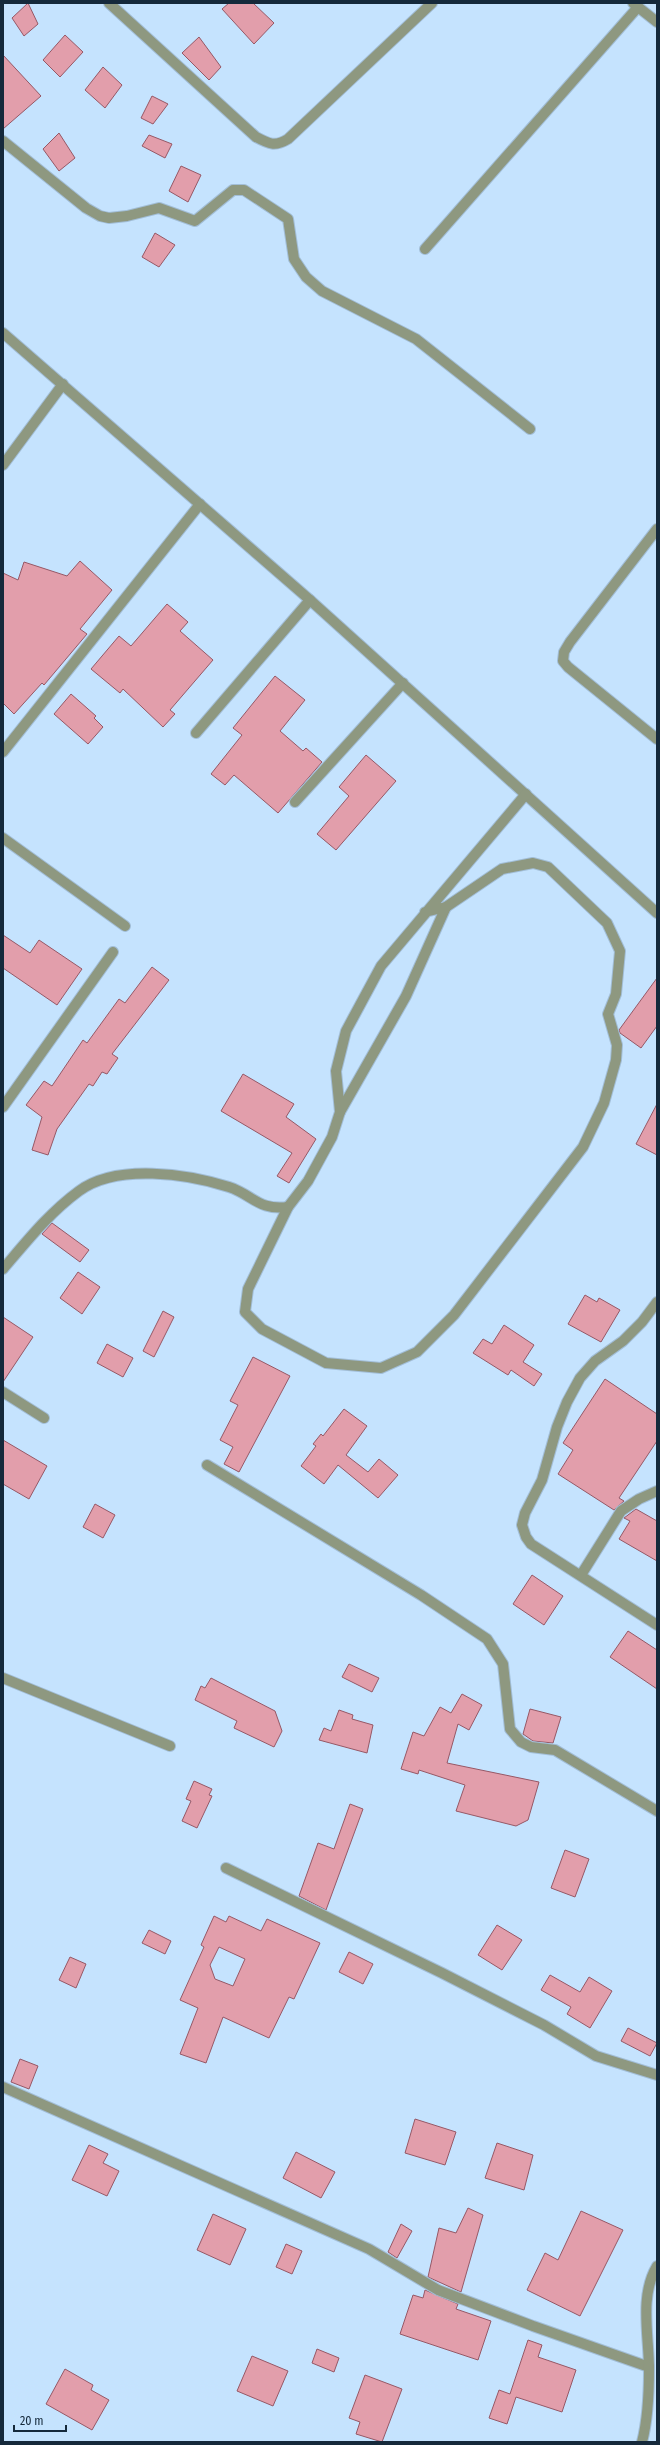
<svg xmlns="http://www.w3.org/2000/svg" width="660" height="2445" font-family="'Fira Sans Condensed',sans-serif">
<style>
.building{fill:#e29eab;stroke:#965866;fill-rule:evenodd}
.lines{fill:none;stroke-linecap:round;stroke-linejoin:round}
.street-casing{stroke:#a2bed7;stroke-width:12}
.street{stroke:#8e9880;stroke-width:10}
</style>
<rect width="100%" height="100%" fill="#c5e3fe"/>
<!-- building -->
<g class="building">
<path d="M28,3L38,24L24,36L12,18Z"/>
<path d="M229,3H253L274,23L254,44L222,9Z"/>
<path d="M65,35L83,52L60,77L43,60Z"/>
<path d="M199,37L221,67L209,80L182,53Z"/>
<path d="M3,55L41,96L3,129Z"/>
<path d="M103,67L122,85L105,108L85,90Z"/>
<path d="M152,96L168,104L153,124L141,118Z"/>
<path d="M59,133L75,158L59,171L43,149Z"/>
<path d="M149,135L172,144L165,158L142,146Z"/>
<path d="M181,166L201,175L188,202L169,191Z"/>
<path d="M155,233L175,245L159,267L142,257Z"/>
<path d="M80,561L112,590L80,629L87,634L44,685L42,683L14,714L3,703V573L18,580L24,562L67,576Z"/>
<path d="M167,604L188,622L180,631L213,660L170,710L175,714L163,727L123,689L120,693L91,669L119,636L131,646Z"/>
<path d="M275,676L305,700L280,731L303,751L306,748L322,762L278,813L234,775L225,785L211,774L242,735L233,728Z"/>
<path d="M71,694L96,716L94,718L103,727L88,744L54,714Z"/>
<path d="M366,755L396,781L336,850L317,834L349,796L339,787Z"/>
<path d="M3,935L30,953L39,940L82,969L57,1005L3,968Z"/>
<path d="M152,967L169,980L112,1054L118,1058L107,1074L102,1072L93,1086L89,1084L57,1129L48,1155L32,1150L42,1117L26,1105L44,1081L52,1086L83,1040L87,1043L119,999L125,1003Z"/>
<path d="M657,978V1026L641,1048L620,1033L619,1030Z"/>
<path d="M243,1074L294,1104L286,1117L316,1139L289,1183L277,1176L292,1153L221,1111Z"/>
<path d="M657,1104V1155L636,1144Z"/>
<path d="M52,1223L89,1250L80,1262L42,1234Z"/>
<path d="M78,1272L100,1287L82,1314L60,1298Z"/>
<path d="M585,1295L597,1302L599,1298L620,1310L601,1342L568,1324Z"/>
<path d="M163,1311L174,1317L154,1357L143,1351Z"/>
<path d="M3,1317L33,1337L3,1382Z"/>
<path d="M504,1325L534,1345L523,1362L542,1374L534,1386L511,1370L508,1375L473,1353L483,1339L492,1344Z"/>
<path d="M107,1344L133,1358L123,1377L97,1363Z"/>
<path d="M253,1357L290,1376L239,1472L224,1464L233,1447L220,1440L238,1405L230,1401Z"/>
<path d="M605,1379L657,1414V1441L619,1498L624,1501L614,1510L558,1474L573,1450L563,1443Z"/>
<path d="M344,1409L367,1426L346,1455L368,1472L379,1459L398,1475L378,1498L338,1465L324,1484L301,1466L316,1446L313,1444L321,1434L323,1436Z"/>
<path d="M3,1440L47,1466L29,1499L3,1484Z"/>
<path d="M95,1504L115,1515L103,1538L83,1527Z"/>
<path d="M636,1509L657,1521V1561L619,1539L630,1521L624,1518Z"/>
<path d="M532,1575L563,1596L544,1625L513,1604Z"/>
<path d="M628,1631L657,1650V1689L610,1657Z"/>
<path d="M349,1664L379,1678L372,1692L342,1677Z"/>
<path d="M211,1678L275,1711L282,1731L274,1747L234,1728L237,1721L195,1700L201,1686L205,1688Z"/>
<path d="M462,1694L482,1705L469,1730L458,1724L447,1763L539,1782L528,1820L516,1826L456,1811L465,1785L419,1770L418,1774L401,1769L413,1732L424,1736L440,1707L451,1713Z"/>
<path d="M530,1709L561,1717L553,1743L533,1741L523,1734Z"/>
<path d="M339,1710L353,1715L352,1719L373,1725L367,1753L319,1740L324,1728L331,1731Z"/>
<path d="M194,1781L212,1789L209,1795L212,1796L197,1828L182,1821L191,1801L186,1799Z"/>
<path d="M350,1804L363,1809L326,1910L299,1896L318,1843L334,1849Z"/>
<path d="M565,1850L589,1859L575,1897L551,1888Z"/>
<path d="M214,1916L226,1922L229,1916L261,1931L267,1919L320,1943L294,1999L289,1997L269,2038L223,2017L206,2063L180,2054L198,2008L180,2000L204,1947L201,1945ZM219,1947L245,1959L233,1986L215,1979L210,1965Z"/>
<path d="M497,1925L522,1940L502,1970L478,1955Z"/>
<path d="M149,1930L171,1941L165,1954L142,1943Z"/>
<path d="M349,1952L373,1964L363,1984L339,1972Z"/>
<path d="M70,1957L86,1964L76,1988L59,1980Z"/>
<path d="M550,1975L580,1992L589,1977L612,1991L590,2028L567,2014L571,2007L541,1990Z"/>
<path d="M628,2028L657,2043L650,2056L621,2041Z"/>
<path d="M20,2059L38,2066L29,2089L11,2082Z"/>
<path d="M415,2119L456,2132L445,2165L405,2153Z"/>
<path d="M497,2143L533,2155L524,2190L485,2178Z"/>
<path d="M89,2145L108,2154L103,2163L119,2171L107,2196L72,2180Z"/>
<path d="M296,2152L335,2172L321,2198L283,2178Z"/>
<path d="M468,2208L483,2215L461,2292L428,2277L439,2228L456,2233Z"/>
<path d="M581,2211L623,2230L580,2316L527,2290L545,2253L558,2260Z"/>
<path d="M213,2214L246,2229L230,2265L197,2250Z"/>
<path d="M401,2224L412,2231L397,2258L388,2252Z"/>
<path d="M286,2244L302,2251L292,2274L276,2267Z"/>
<path d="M425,2290L458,2304L456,2309L491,2321L478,2360L400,2334L413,2295L423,2298Z"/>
<path d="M528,2340L542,2345L538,2357L576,2370L562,2412L516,2397L507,2424L489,2418L499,2390L510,2394Z"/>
<path d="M317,2349L339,2358L334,2372L312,2363Z"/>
<path d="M252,2356L288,2371L273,2406L237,2391Z"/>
<path d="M65,2369L93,2385L91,2390L109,2400L92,2430L46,2404Z"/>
<path d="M365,2375L402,2389L382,2442L356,2434L360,2422L349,2418Z"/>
</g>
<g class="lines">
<!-- street casing -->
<g class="street-casing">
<g id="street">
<path d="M109,3L256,137C269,144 275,147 288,139L432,3"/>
<path d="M633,3L657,22"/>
<path d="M3,141L86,208L100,216L109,218L127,216L159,208L195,221L233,190H244L288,219L294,259L306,277L322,291L416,339L530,429"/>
<path d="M425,249L638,7"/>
<path d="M3,333L310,600L657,913"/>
<path d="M3,465L63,384"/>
<path d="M657,529L570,642L564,652L563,661L568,667L657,739"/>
<path d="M196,733L310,600"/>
<path d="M3,752L200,504"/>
<path d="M295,802L403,683"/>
<path d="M3,838L125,926"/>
<path d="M425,912L446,907L502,869L533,863L548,867L607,923L620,951L616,994L608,1014L617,1045L616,1060L604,1103L583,1147L454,1315L417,1352L381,1368L326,1363L262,1329L245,1312L248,1289L288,1207L308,1181L332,1137L340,1112L336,1071L346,1031L381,966L526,794"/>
<path d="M3,1107L113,952"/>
<path d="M340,1112L406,996L446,907"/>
<path d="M3,1269C27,1241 49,1213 79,1191C117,1163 188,1174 229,1187C253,1195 259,1211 288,1207"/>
<path d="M657,1302L642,1322L623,1341L595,1361L580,1378L567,1402L557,1427L542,1480L525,1513L522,1525L526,1537L531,1544L657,1625"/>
<path d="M3,1392L44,1418"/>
<path d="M207,1465L421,1595L487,1639L503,1664L510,1729L521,1742L531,1747L555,1750L657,1811"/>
<path d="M581,1575L621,1511L639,1499L657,1491"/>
<path d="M3,1678L170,1746"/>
<path d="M226,1868L442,1973L544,2025L596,2056L657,2075"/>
<path d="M3,2087L369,2249L438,2290L533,2326L649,2367"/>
<path d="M642,2442C648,2419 649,2393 649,2369C649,2336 639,2296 657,2266"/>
</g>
</g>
<!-- street -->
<use href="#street" class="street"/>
</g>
<!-- border -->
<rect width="660" height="2445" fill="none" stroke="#15293b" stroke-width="8"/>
<!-- scale -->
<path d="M14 2425v6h52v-6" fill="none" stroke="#15293b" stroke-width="2"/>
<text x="20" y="2425" font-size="12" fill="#15293b" stroke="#c5e3fe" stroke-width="3" paint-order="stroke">20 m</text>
</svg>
